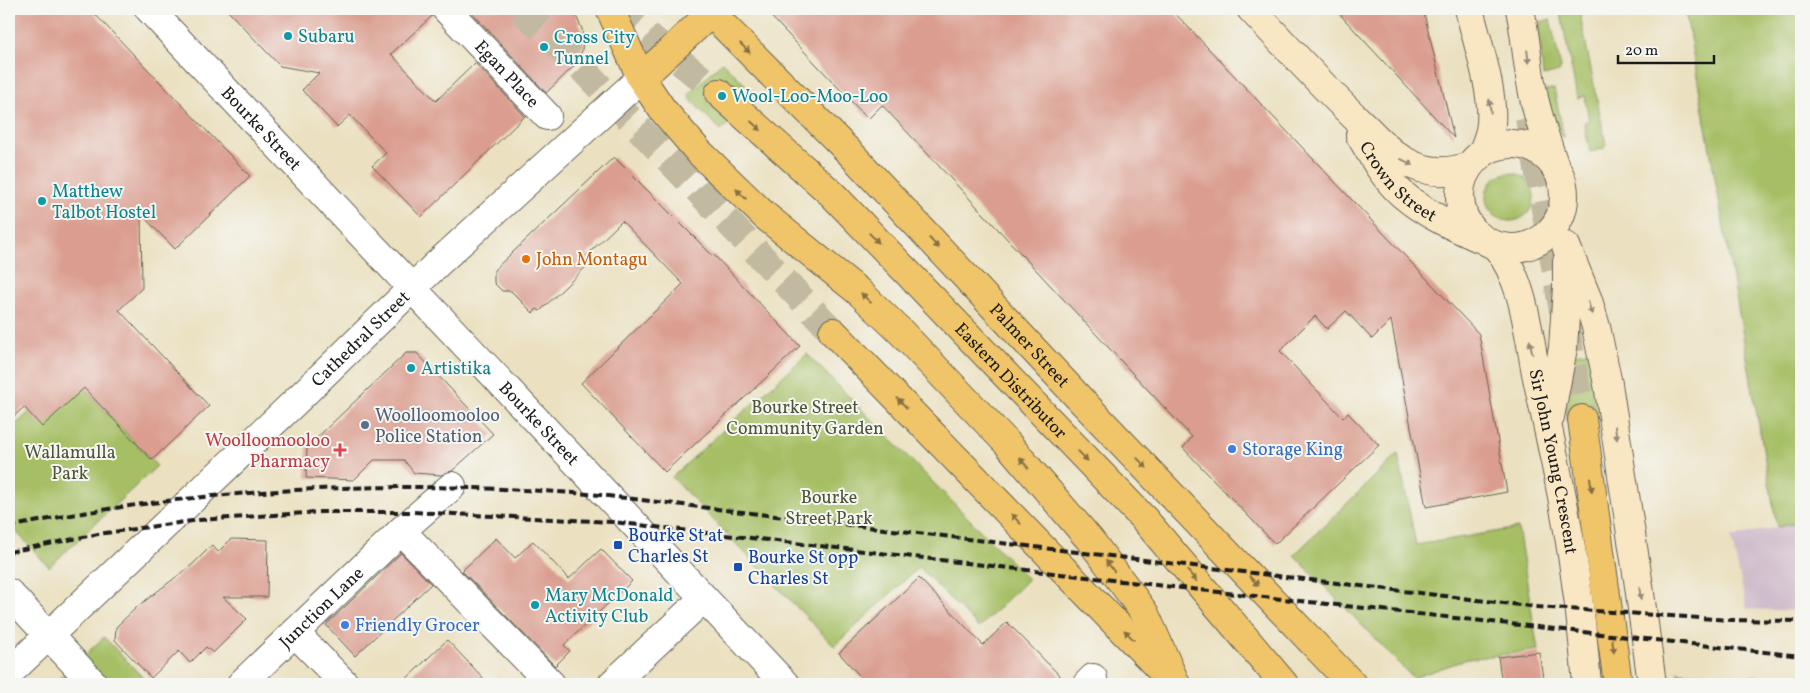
<svg xmlns="http://www.w3.org/2000/svg" width="1810" height="693" font-family="Vollkorn,serif">
<style>
.industrial{fill:#d0bdcc}
.green{fill:#a6bf65;stroke:#616e40}
.forest{fill:#84a65a;stroke:#50613b}
.building{fill:#da9d8f}
.lines{fill:none;stroke-linecap:round;stroke-linejoin:round}
.highway-tunnel{stroke:#c2baa0;stroke-width:28;stroke-dasharray:28 14;stroke-linecap:butt}
.street-casing{stroke:#646156;stroke-width:30}
.secondary-casing{stroke:#646156;stroke-width:30}
.primary-casing{stroke:#646156;stroke-width:30}
.highway-casing{stroke:#646156;stroke-width:30}
.street{stroke:#fff;stroke-width:28}
.secondary{stroke:#f9e7c3;stroke-width:28}
.primary{stroke:#f0c469;stroke-width:28}
.highway{stroke:#f0c469;stroke-width:28}
.rail{stroke:#1c1c1c;stroke-width:4;stroke-dasharray:8 4;stroke-linecap:butt}
.oneway{fill:#867042}
.oneway2{fill:#968c78}
.culture-dot{fill:#0f9aa8;stroke:#f6f6f2;stroke-width:2}
.food-dot{fill:#e8710a;stroke:#f6f6f2;stroke-width:2}
.service-dot{fill:#5c6f8a;stroke:#f6f6f2;stroke-width:2}
.shop-dot{fill:#3f7fe0;stroke:#f6f6f2;stroke-width:2}
.health-dot{fill:#e0444e;stroke:#f6f6f2;stroke-width:2}
.transit-dot{fill:#1a4fb4;stroke:#f6f6f2;stroke-width:2}
.labels{text-anchor:middle;stroke-width:4;stroke-linejoin:round;paint-order:stroke}
.culture-label{font-size:18px;fill:#0d838f;stroke:#f6f6f2;text-anchor:start}
.street-label{font-size:18px;fill:#1c1c1c;stroke:#f6f6f2}
.food-label{font-size:18px;fill:#c56008;stroke:#f6f6f2;text-anchor:start}
.park-label{font-size:18px;fill:#4c5536;stroke:#f6f6f2}
.service-label{font-size:18px;fill:#4e5e75;stroke:#f6f6f2;text-anchor:start}
.health-label{font-size:18px;fill:#be3a42;stroke:#f6f6f2;text-anchor:end}
.shop-label{font-size:18px;fill:#366cbe;stroke:#f6f6f2;text-anchor:start}
.transit-label{font-size:18px;fill:#164399;stroke:#f6f6f2;text-anchor:start}
</style>
<rect width="100%" height="100%" fill="#f6f6f2"/>
<filter id="ink" filterUnits="userSpaceOnUse"><feTurbulence type="fractalNoise" baseFrequency=".02" numOctaves="2"/><feDisplacementMap in="SourceGraphic" scale="10" xChannelSelector="R" yChannelSelector="G"/><feConvolveMatrix kernelMatrix="1 2 1 2 8 2 1 2 1" color-interpolation-filters="sRGB"/></filter>
<filter id="wash" filterUnits="userSpaceOnUse"><feTurbulence type="fractalNoise" baseFrequency=".0096" numOctaves="4" result="noise"/><feDisplacementMap in="SourceGraphic" scale="20" xChannelSelector="R" yChannelSelector="G"/><feGaussianBlur stdDeviation="1.12" result="paint"/><feColorMatrix in="noise" values="0 0 0 0 0 0 0 0 0 0 0 0 0 0 0 0 0 1.4 0 .05"/><feComposite in="paint" operator="in"/></filter>
<g filter="url(#wash)">
<rect width="100%" height="100%" fill="#ebe1c1"/>
<!-- industrial -->
<path class="industrial" d="M1801,522V611L1747,609L1731,537Z"/>
<!-- green -->
<g class="green">
<path d="M1560,9H1579L1606,145L1603,149L1590,152L1584,122L1589,121L1585,96L1577,98Z"/>
<path d="M1685,9H1801V522L1777,527Z"/>
<path d="M1550,19L1561,68L1559,72L1543,76L1539,26L1541,22Z"/>
<path d="M722,62L756,95L721,131L691,100L689,94Z"/>
<path d="M1554,89L1564,137H1562C1554,122 1549,108 1545,90Z"/>
<circle cx="1510" cy="197" r="24"/>
<path d="M1592,351L1599,416L1567,421L1564,402L1568,355Z"/>
<path d="M807,354L1028,579L979,628L919,567L834,646L672,477Z"/>
<path d="M70,374L157,466L49,567L9,524V431Z"/>
<path d="M1398,454L1416,545L1518,528L1538,650L1468,659L1413,678L1294,555Z"/>
<path d="M104,637L149,684H54Z"/>
<path d="M1678,672L1801,680V684H1680Z"/>
</g>
<!-- forest -->
<path class="forest" d="M1721,675L1801,683V684H1723Z"/>
<g id="blocks">
<!-- building -->
<g class="building">
<path d="M9,9H90L250,176L175,249L141,214L142,288L119,310L209,406L152,460L84,388L42,427L24,407L9,421Z"/>
<path d="M226,9H431L432,16L391,54L436,101L475,63L525,116L421,217L372,166L386,153L350,115L337,127L302,90L319,73L280,66Z"/>
<path d="M469,9H573L582,29L583,36L582,51L573,67L546,93Z"/>
<path d="M764,9H1171L1479,334L1507,492L1426,507L1391,320L1372,339L1346,311L1327,329L1315,316L1280,351L1343,418L1348,413L1379,445L1275,544L1183,448L1192,437L882,105L868,119Z"/>
<path d="M1335,9H1423L1454,138Z"/>
<path d="M614,157L713,256L714,255L800,346L665,472L581,383L683,284L622,221L587,255L593,260L540,311L537,309L533,313L511,291H502L494,283V270Z"/>
<path d="M406,353H417L493,434L452,471L441,475L414,473L404,460H374L354,480L306,478L307,447Z"/>
<path d="M496,538L515,558L533,541L569,579L601,549L632,581L564,645L570,651L555,666L462,571Z"/>
<path d="M231,539L268,540L267,597H223L247,619L213,653L206,647L190,663L179,651L151,678L115,640L116,627L137,607L193,564L212,545L218,552Z"/>
<path d="M401,553L431,584L355,656L326,625Z"/>
<path d="M919,578L983,645L1007,622L1068,684H867L839,653Z"/>
<path d="M447,640L489,684H401Z"/>
<path d="M1539,652L1544,684H1502L1498,657Z"/>
</g>
</g>
</g>
<g filter="url(#ink)">
<use href="#blocks" fill-opacity="0" stroke="#646156" stroke-width="1"/>
<g class="lines">
<!-- highway-tunnel -->
<g class="highway-tunnel">
<path d="M521,9L571,57L833,332"/>
<path d="M615,9L719,93"/>
<path d="M1529,118L1582,419"/>
</g>
<!-- street casing -->
<g class="street-casing">
<g id="street">
<path id="s1" d="M149,9L785,684"/>
<path id="s2" d="M446,9L547,116"/>
<path d="M452,486L401,531L551,684"/>
<path d="M9,593L94,684"/>
<path d="M295,633L345,684"/>
<path id="s3" d="M9,673L294,403L437,264L641,78"/>
<path id="s4" d="M241,684L401,531"/>
<path d="M612,684L703,599"/>
<path d="M1087,684L1093,678"/>
</g>
</g>
<!-- secondary casing -->
<g class="secondary-casing">
<g id="secondary">
<path d="M1251,9C1287,47 1322,86 1360,122C1374,135 1387,151 1403,160C1424,173 1447,174 1469,166"/>
<path d="M1469,9C1477,42 1494,90 1491,124C1490,134 1486,144 1482,153"/>
<path d="M1520,9C1526,37 1527,65 1533,93C1538,119 1547,143 1555,167"/>
<path id="s5" d="M1360,135C1372,156 1384,178 1402,194C1425,214 1452,226 1479,238"/>
<circle cx="1512" cy="196" r="52"/>
<path id="s6" d="M1496,246C1525,282 1528,334 1537,378C1552,446 1567,514 1576,583C1581,616 1584,650 1587,684"/>
<path d="M1566,246L1588,300L1596,327L1608,384L1639,586L1652,684"/>
<path d="M1550,417L1563,348L1567,287V262"/>
</g>
</g>
<!-- primary casing -->
<g class="primary-casing">
<g id="primary">
<path d="M610,9L641,78L711,13"/>
<path id="s7" d="M707,9L853,156L1078,397L1352,684"/>
</g>
</g>
<!-- highway casing -->
<g class="highway-casing">
<g id="highway">
<path d="M641,78L662,109L698,151L764,215L859,292L901,332L1007,443L1090,540L1130,593L1145,614L1176,684"/>
<path id="s8" d="M719,93L832,194L1145,520L1284,684"/>
<path d="M833,332L1161,670"/>
<path d="M1582,419L1618,684"/>
</g>
</g>
<!-- street -->
<use href="#street" class="street"/>
<!-- secondary -->
<use href="#secondary" class="secondary"/>
<!-- primary -->
<use href="#primary" class="primary"/>
<!-- highway -->
<use href="#highway" class="highway"/>
<!-- rail -->
<g class="rail">
<path d="M9,527C203,486 403,479 600,495L1537,607L1730,620L1801,621"/>
<path d="M9,552L98,534L199,520L320,512H413L613,522L1173,587L1801,656"/>
</g>
</g>
<!-- one-way arrows -->
<defs><path id="oneway-solid" d="M-6-.8H1V-3.2L6.5 0L1 3.2V.8H-6Z" transform="scale(1.25)"/></defs>
<g class="oneway">
<use href="#oneway-solid" transform="translate(745 48) rotate(45)"/>
<use href="#oneway-solid" transform="translate(756 126) rotate(42)"/>
<use href="#oneway-solid" transform="translate(741 194) rotate(-136)"/>
<use href="#oneway-solid" transform="translate(874 238) rotate(46)"/>
<use href="#oneway-solid" transform="translate(934 243) rotate(47)"/>
<use href="#oneway-solid" transform="translate(866 298) rotate(-136)"/>
<use href="#oneway-solid" transform="translate(902 403) rotate(-134)"/>
<use href="#oneway-solid" transform="translate(1083 456) rotate(46)"/>
<use href="#oneway-solid" transform="translate(1024 463) rotate(-130)"/>
<use href="#oneway-solid" transform="translate(1142 463) rotate(46)"/>
<use href="#oneway-solid" transform="translate(1591 485) rotate(82)"/>
<use href="#oneway-solid" transform="translate(1016 519) rotate(-134)"/>
<use href="#oneway-solid" transform="translate(1110 566) rotate(-127)"/>
<use href="#oneway-solid" transform="translate(1192 576) rotate(50)"/>
<use href="#oneway-solid" transform="translate(1254 581) rotate(46)"/>
<use href="#oneway-solid" transform="translate(1129 635) rotate(-134)"/>
<use href="#oneway-solid" transform="translate(1613 646) rotate(82)"/>
</g>
<g class="oneway2">
<use href="#oneway-solid" transform="translate(1528 57) rotate(83)"/>
<use href="#oneway-solid" transform="translate(1490 106) rotate(-95)"/>
<use href="#oneway-solid" transform="translate(1407 162) rotate(27)"/>
<use href="#oneway-solid" transform="translate(1590 308) rotate(73)"/>
<use href="#oneway-solid" transform="translate(1531 347) rotate(-102)"/>
<use href="#oneway-solid" transform="translate(1616 433) rotate(81)"/>
<use href="#oneway-solid" transform="translate(1640 593) rotate(83)"/>
</g>
</g>
<!-- markers -->
<g class="culture-dot">
<circle cx="288" cy="36" r="5"/>
<circle cx="544" cy="47" r="5"/>
<circle cx="722" cy="96" r="5"/>
<circle cx="42" cy="201" r="5"/>
<circle cx="411" cy="368" r="5"/>
<circle cx="535" cy="605" r="5"/>
</g>
<circle class="food-dot" cx="526" cy="259" r="5"/>
<circle class="service-dot" cx="365" cy="425" r="5"/>
<g class="shop-dot">
<circle cx="1232" cy="449" r="5"/>
<circle cx="345" cy="625" r="5"/>
</g>
<path class="health-dot" d="M337.5 442.5h5v5h5v5h-5v5h-5v-5h-5v-5h5z"/>
<g class="transit-dot">
<rect x="613" y="540" width="10" height="10" rx="2.5"/>
<rect x="733" y="562" width="10" height="10" rx="2.5"/>
</g>
<g class="labels">
<!-- culture labels -->
<g class="culture-label">
<text x="298" y="42">Subaru</text>
<text x="554" y="43">Cross City<tspan x="554" dy="21">Tunnel</tspan></text>
<text x="732" y="102">Wool-Loo-Moo-Loo</text>
<text x="52" y="197">Matthew<tspan x="52" dy="21">Talbot Hostel</tspan></text>
<text x="421" y="374">Artistika</text>
<text x="545" y="601">Mary McDonald<tspan x="545" dy="21">Activity Club</tspan></text>
</g>
<!-- street labels -->
<g class="street-label">
<text dy="6" stroke="none"><textPath href="#s2" startOffset="89">Egan Place</textPath></text>
<text dy="6" stroke="none"><textPath href="#s1" startOffset="164">Bourke Street</textPath></text>
<text dy="6" stroke="none"><textPath href="#s5" startOffset="61">Crown Street</textPath></text>
<text dy="6" stroke="none"><textPath href="#s3" startOffset="485">Cathedral Street</textPath></text>
<text dy="6" stroke="none"><textPath href="#s7" startOffset="466">Palmer Street</textPath></text>
<text dy="6" stroke="none"><textPath href="#s8" startOffset="410">Eastern Distributor</textPath></text>
<text dy="6" stroke="none"><textPath href="#s1" startOffset="569">Bourke Street</textPath></text>
<text dy="6" stroke="none"><textPath href="#s6" startOffset="225">Sir John Young Crescent</textPath></text>
<text dy="6" stroke="none"><textPath href="#s4" startOffset="111">Junction Lane</textPath></text>
</g>
<!-- food labels -->
<g class="food-label">
<text x="536" y="265">John Montagu</text>
</g>
<!-- park labels -->
<g class="park-label">
<text x="805" y="413">Bourke Street<tspan x="805" dy="21">Community Garden</tspan></text>
<text x="70" y="458">Wallamulla<tspan x="70" dy="21">Park</tspan></text>
<text x="829" y="503">Bourke<tspan x="829" dy="21">Street Park</tspan></text>
</g>
<!-- service labels -->
<g class="service-label">
<text x="375" y="421">Woolloomooloo<tspan x="375" dy="21">Police Station</tspan></text>
</g>
<!-- health labels -->
<g class="health-label">
<text x="330" y="446">Woolloomooloo<tspan x="330" dy="21">Pharmacy</tspan></text>
</g>
<!-- shop labels -->
<g class="shop-label">
<text x="1242" y="455">Storage King</text>
<text x="355" y="631">Friendly Grocer</text>
</g>
<!-- transit labels -->
<g class="transit-label">
<text x="628" y="541">Bourke St at<tspan x="628" dy="21">Charles St</tspan></text>
<text x="748" y="563">Bourke St opp<tspan x="748" dy="21">Charles St</tspan></text>
</g>
</g>
<!-- margin -->
<rect width="1810" height="693" fill="none" stroke="#f6f6f2" stroke-width="30"/>
<!-- scale -->
<path d="M1618 55v8h96v-8" fill="none" stroke="#1c1c1c" stroke-width="2.5"/>
<text x="1625" y="55" font-size="15" fill="#1c1c1c" stroke="#f6f6f2" stroke-width="4" paint-order="stroke">20 m</text>
</svg>
